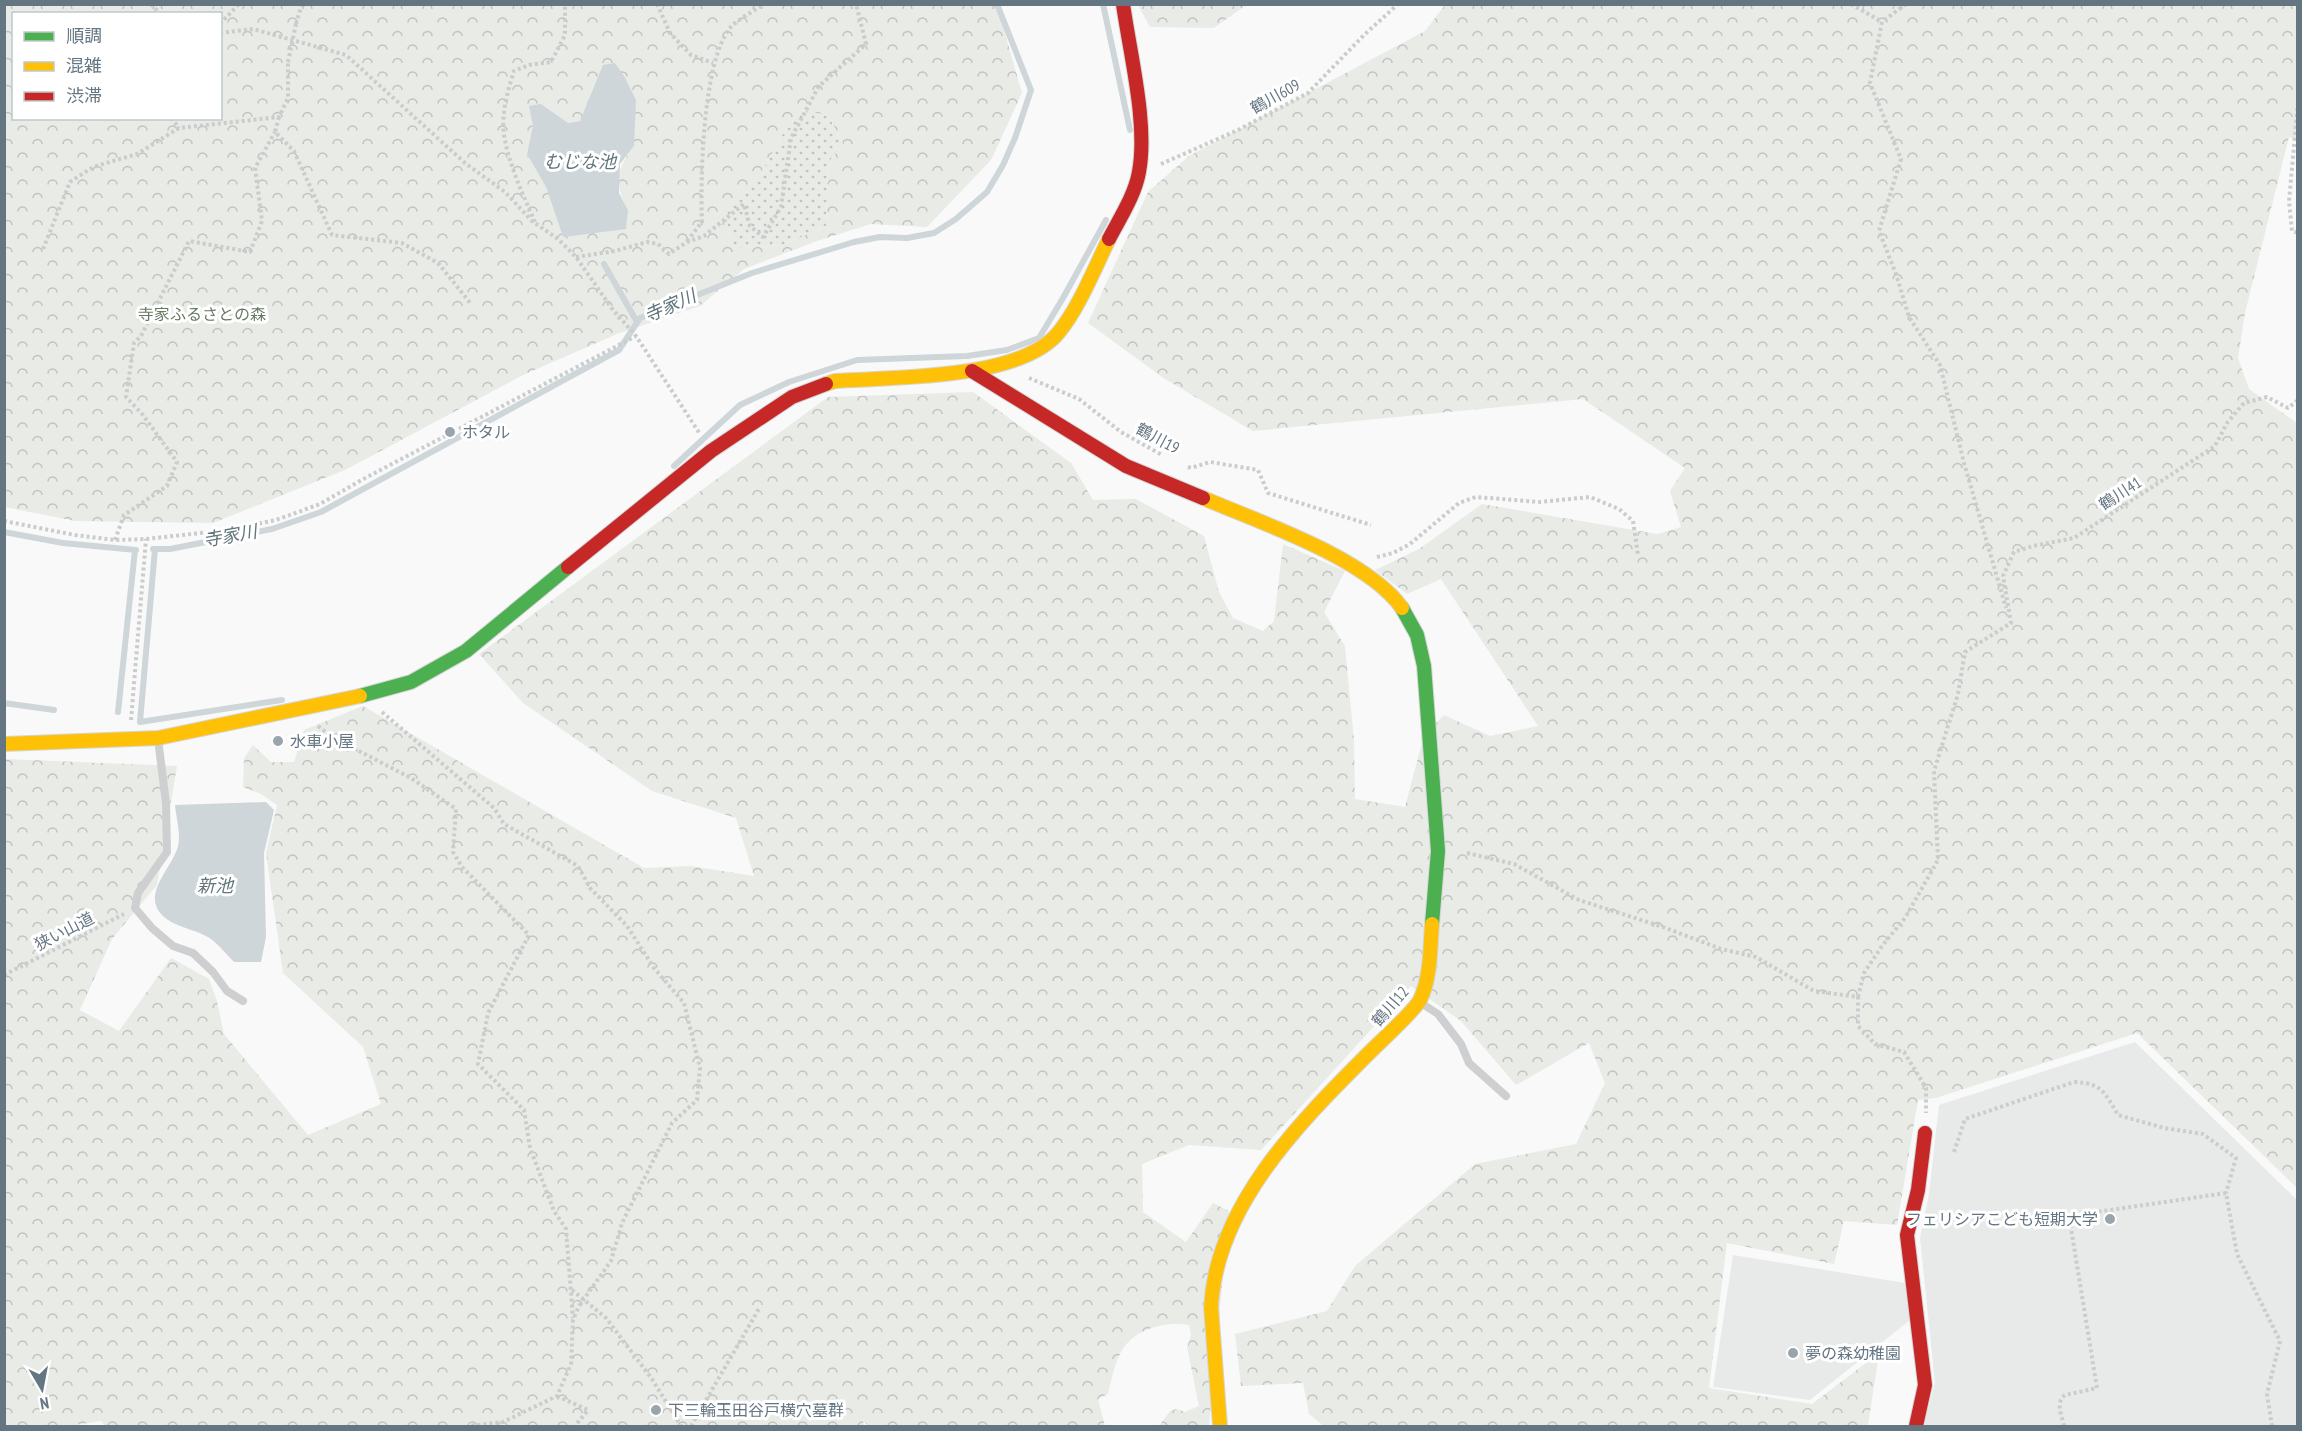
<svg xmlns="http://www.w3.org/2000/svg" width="2302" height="1431" font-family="'PT Sans Narrow','Noto Sans JP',sans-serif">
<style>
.built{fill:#e8e9e9}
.grass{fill:url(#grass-dots)}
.forest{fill:url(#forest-crowns);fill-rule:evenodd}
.water{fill:#ced6d9}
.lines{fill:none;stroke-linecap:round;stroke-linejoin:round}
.stream{stroke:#ced6d9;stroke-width:6}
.fast-casing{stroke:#d5d6d7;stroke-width:16}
.slow-casing{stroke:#d5d6d7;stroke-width:16}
.jam-casing{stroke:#d5d6d7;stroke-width:16}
.path{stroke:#cbcccd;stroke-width:4;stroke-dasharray:3 3;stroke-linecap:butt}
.lane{stroke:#cecfd0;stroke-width:8}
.fast{stroke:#4caf50;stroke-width:14}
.slow{stroke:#ffc107;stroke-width:14}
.jam{stroke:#c62828;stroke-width:14}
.path-bridge{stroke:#cbcccd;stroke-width:4;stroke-dasharray:3 3;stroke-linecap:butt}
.poi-dot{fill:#99a4ac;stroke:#fff;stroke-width:2}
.labels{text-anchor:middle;stroke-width:6;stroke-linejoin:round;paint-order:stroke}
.street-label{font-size:16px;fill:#657683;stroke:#fff}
.park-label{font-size:16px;fill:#687a64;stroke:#fff}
.poi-label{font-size:16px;fill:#657683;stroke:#fff;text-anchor:start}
.water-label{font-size:18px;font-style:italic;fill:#60757c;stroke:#fff}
</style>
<defs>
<pattern id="grass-dots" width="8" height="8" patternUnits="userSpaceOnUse" patternTransform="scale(1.5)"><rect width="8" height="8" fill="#e8ebe6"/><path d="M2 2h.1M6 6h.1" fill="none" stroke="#c0c3c0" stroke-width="1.8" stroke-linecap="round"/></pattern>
<pattern id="forest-crowns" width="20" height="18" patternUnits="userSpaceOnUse" patternTransform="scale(1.5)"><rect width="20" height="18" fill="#e8ebe6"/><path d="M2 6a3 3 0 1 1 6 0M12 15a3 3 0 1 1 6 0" fill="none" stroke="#c0c3c0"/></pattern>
</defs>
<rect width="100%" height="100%" fill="#f9f9f9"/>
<!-- built -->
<g class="built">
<path d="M2135,1042L2297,1200V1426H1924L1935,1382L1920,1238L1929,1194L1939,1105Z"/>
<path d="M1733,1255L1905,1283L1910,1320L1810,1400L1713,1387Z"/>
</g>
<!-- grass -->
<path class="grass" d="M800,110L828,115L843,144L828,163L826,226L783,245L734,249L723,210L761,173L784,132Z"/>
<!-- forest -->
<g class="forest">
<path d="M4,5H997L1022,93L991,160L927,227L871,224L814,242L744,269L700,306L617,334L523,375L345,470L213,523L75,521L5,507ZM14,14H220V118H14ZM541,104L568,123L580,121L587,108L634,146C616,169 614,183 628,210L563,237L546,187L527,154L533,125ZM800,110L828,115L843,144L828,163L826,226L783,245L734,249L724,210L761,173L784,132Z"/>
<path d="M1138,5H1246L1214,28L1150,27Z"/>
<path d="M1445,5H2297V140L2289,137L2245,313L2238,358L2249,389L2297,423V1188L2137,1033L1936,1098L1918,1100L1897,1225L1844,1221L1834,1264L1727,1243L1709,1388L1812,1404L1879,1353L1868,1426H1324L1309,1414L1303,1383L1241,1386L1235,1334L1327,1311L1355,1266L1475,1164L1576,1144L1605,1083L1589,1043L1516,1085L1461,1021L1411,986L1261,1150L1189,1145L1142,1164L1143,1212L1186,1242L1213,1203L1229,1211L1209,1426H1159L1170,1411L1176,1409L1185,1412L1199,1406L1187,1347L1191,1335L1189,1325C1164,1321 1132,1329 1120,1354C1114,1366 1111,1381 1108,1394L1098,1399L1105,1426H868L863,1420L864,1426H105L101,1421L69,1426H5V759L177,766L157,885L112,939L80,1010L119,1031L171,958L209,979L217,1001L224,1034L308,1135L381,1104L363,1047L283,973L266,853L277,805L261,794L243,787L244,758L253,745L271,762H294L304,730L363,706L644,868L691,866L754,876L736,818L652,791L523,703L479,654L828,397L973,392L1071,463L1093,500L1136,499L1204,536L1219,592L1233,618L1263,631L1274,621L1283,544L1345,571L1324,612L1345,646L1354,741L1355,799L1405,807L1424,735L1444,715L1490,736L1538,726L1441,579L1407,594L1375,570L1419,549L1482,504L1657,534L1681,527L1670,491L1685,468L1583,399L1253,431L1165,379L1088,323L1148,192L1189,156L1425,31Z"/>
</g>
<!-- water -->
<g class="water">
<path d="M615,63L624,76L636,100L634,146L620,164L619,193L628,210L626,229L563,237L546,187L527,154L533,125L529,106L541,104L568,123L580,121L603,65Z"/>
<path d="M266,802L274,810L264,853L266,937L261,962H234C227,955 219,945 211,939C197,929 174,928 161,914C142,893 173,867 178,846C181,834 176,817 175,805Z"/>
</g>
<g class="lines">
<!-- stream -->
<g class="stream">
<path d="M1103,4L1130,130"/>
<path d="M604,264L637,322"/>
<path d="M674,466L740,405L789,382L857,360L967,356L1007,350L1039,338L1063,298L1106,220"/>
<path d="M4,532L63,543L136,550"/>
<path d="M153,549H170L272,529L321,512L619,350L640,318L752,273L854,242L880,237L907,238L934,233L956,219L987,192L1003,165L1015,138L1031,90L997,4"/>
<path d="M155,549L140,722L282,700"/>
<path d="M4,703L54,710"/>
<path d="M118,712L135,550"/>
</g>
<!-- fast casing -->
<g class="fast-casing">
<g id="fast">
<path d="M1402,608L1417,635L1424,666L1438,851L1432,924"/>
<path d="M360,696L411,682L466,651L568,567"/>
</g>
</g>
<!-- slow casing -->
<g class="slow-casing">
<g id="slow">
<path d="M826,384L835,381C894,377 1021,380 1059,332C1079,308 1095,267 1109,239"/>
<path d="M1203,498C1259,522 1367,558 1402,608"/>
<path d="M4,744L158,738L360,696"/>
<path d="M1220,1426L1211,1307C1216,1208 1296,1126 1363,1059C1375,1046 1413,1013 1420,1000C1431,977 1430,949 1432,924"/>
</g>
</g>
<!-- jam casing -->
<g class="jam-casing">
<g id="jam">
<path d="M1109,239C1120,218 1135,195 1139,172C1148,124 1130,54 1123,4"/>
<path d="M972,371L1126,466L1203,498"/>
<path d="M568,567L711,451L792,397L826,384"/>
<path d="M1916,1426L1925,1385L1907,1235L1918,1190L1925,1133"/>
</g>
</g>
<!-- path -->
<g class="path">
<path d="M151,4L160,14"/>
<path d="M657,4L670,33L691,55L713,63"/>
<path d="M1851,4L1882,22"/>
<path d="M1906,4L1882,22L1870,83L1901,159L1879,231L1896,274L1909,317L1940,365L1964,463L2006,608"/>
<path d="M220,24L239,4"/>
<path d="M296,24L302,4"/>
<path d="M220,33L253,29L346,55L465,163L505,192L532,221L558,239L576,257L613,310L636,336"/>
<path d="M2298,102L2289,201L2292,231L2298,233"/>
<path d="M279,117L275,132L294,151L332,235L402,243L438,263L471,304"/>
<path d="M171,118L179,128"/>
<path d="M1161,164L1238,130L1308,93L1364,35L1398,4"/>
<path d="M535,222C523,195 509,165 504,135C501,115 508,89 514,71L529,65L551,62L565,35V4"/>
<path d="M687,241L702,222C700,178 703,61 730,28C738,19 754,11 764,4"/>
<path d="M43,249L70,182L93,167L137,154L179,128L279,117L288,98V62"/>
<path d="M576,257L615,251L647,242L658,244L669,254L687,242L704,236L744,204L750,226L763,237L781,207L791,138L819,86L866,44L856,4"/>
<path d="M1029,378L1079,399L1121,432L1162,455"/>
<path d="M1188,467L1191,468L1210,462L1258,470L1268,493L1371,525"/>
<path d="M4,521L75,535L115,540L146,539L228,530L276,520L320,504L367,477L636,336L700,434"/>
<path d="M115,540L124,515L167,486L177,462L143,415L126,397L134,343L141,336L189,241L250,252L262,221L255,168L275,132"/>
<path d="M1377,557L1393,553L1410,544L1459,503L1476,497L1540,502L1590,497L1619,509L1633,521L1638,555"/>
<path d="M382,712L494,808L504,824L578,866L590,888L627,926L654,968L684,1003L700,1068L697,1100L672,1123L622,1223L611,1261L579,1306L573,1320L571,1364L557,1396L503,1422L469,1426"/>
<path d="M131,720L146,539"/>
<path d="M318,726L332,737L411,778L456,809L453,852L462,867L529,935L488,1013L478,1064L524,1110L530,1148L554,1211L566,1229L573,1318"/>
<path d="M1467,853L1514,864L1579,900L1663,927L1721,949L1756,957L1814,991L1858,997V1026L1875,1044L1904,1052L1926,1088V1113"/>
<path d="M4,975L124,914"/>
<path d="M1858,997L1864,973L1882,946L1905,918L1938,860L1934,771L1958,694L1965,652L2011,623L2003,576L2014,552L2033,546L2074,538L2215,446L2227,423L2244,403L2267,397L2288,408L2298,400"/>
<path d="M1954,1152L1965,1119L2074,1082C2102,1083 2105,1093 2118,1115L2164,1128L2203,1134L2236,1158L2226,1193"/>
<path d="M572,1290L606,1318L652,1379L681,1426"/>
<path d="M557,1396L588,1410L575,1426"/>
<path d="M691,1426L760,1307"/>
<path d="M2064,1426C2062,1416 2055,1402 2065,1395L2097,1388L2069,1216L2226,1193L2237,1254L2280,1341L2267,1394L2272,1426"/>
</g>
<!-- lane -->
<g class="lane">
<path d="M158,739L166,803L167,852L138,893L135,908L152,928L173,946L193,953L213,972L227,991L243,1001"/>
<path d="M1421,1003L1438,1014L1461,1044L1469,1063L1506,1096"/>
</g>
<!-- fast -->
<use href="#fast" class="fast"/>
<!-- slow -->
<use href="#slow" class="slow"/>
<!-- jam -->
<use href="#jam" class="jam"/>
<!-- path-bridge -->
<path class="path-bridge" d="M288,62L296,24"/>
</g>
<!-- markers -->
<g class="poi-dot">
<circle cx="450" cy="432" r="6"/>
<circle cx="278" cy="741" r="6"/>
<circle cx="2110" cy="1219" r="6"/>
<circle cx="1793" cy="1353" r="6"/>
<circle cx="656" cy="1410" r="6"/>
</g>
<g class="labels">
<!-- street labels -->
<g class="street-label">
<text transform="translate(1275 96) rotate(-29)" y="6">鶴川609</text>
<text transform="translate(1158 438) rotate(28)" y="6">鶴川19</text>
<text transform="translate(2120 493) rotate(-33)" y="6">鶴川41</text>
<text transform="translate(64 931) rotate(-27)" y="6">狭い山道</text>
<text transform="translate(1390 1006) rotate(-49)" y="6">鶴川12</text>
</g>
<!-- park labels -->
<g class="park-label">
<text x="202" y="320">寺家ふるさとの森</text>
</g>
<!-- poi labels -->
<g class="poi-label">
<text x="462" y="438">ホタル</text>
<text x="290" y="747">水車小屋</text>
<text x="2098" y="1225" text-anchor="end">フェリシアこども短期大学</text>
<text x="1805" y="1359">夢の森幼稚園</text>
<text x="668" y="1416">下三輪玉田谷戸横穴墓群</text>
</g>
<!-- water labels -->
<g class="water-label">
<text x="580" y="168">むじな池</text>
<text transform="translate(670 306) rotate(-24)" y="6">寺家川</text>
<text transform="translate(230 536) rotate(-10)" y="6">寺家川</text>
<text x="215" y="892">新池</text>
</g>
</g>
<!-- border -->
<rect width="2302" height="1431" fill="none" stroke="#657683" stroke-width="12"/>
<!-- legend -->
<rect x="12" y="12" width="210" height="108" fill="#ffffff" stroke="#c1c8cd" stroke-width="1.5"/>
<rect x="24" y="32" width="30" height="9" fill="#4caf50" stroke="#c1c8cd" stroke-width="1.5"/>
<text x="66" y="42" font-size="18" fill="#657683">順調</text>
<rect x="24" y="62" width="30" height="9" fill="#ffc107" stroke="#c1c8cd" stroke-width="1.5"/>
<text x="66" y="72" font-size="18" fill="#657683">混雑</text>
<rect x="24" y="92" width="30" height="9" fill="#c62828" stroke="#c1c8cd" stroke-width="1.5"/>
<text x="66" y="102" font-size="18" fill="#657683">渋滞</text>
<!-- north arrow -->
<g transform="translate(42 1389) rotate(170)" stroke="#ffffff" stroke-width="4.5" paint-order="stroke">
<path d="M0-4.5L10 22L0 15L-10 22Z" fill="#657683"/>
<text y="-9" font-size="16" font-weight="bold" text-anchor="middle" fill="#657683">N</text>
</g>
</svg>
